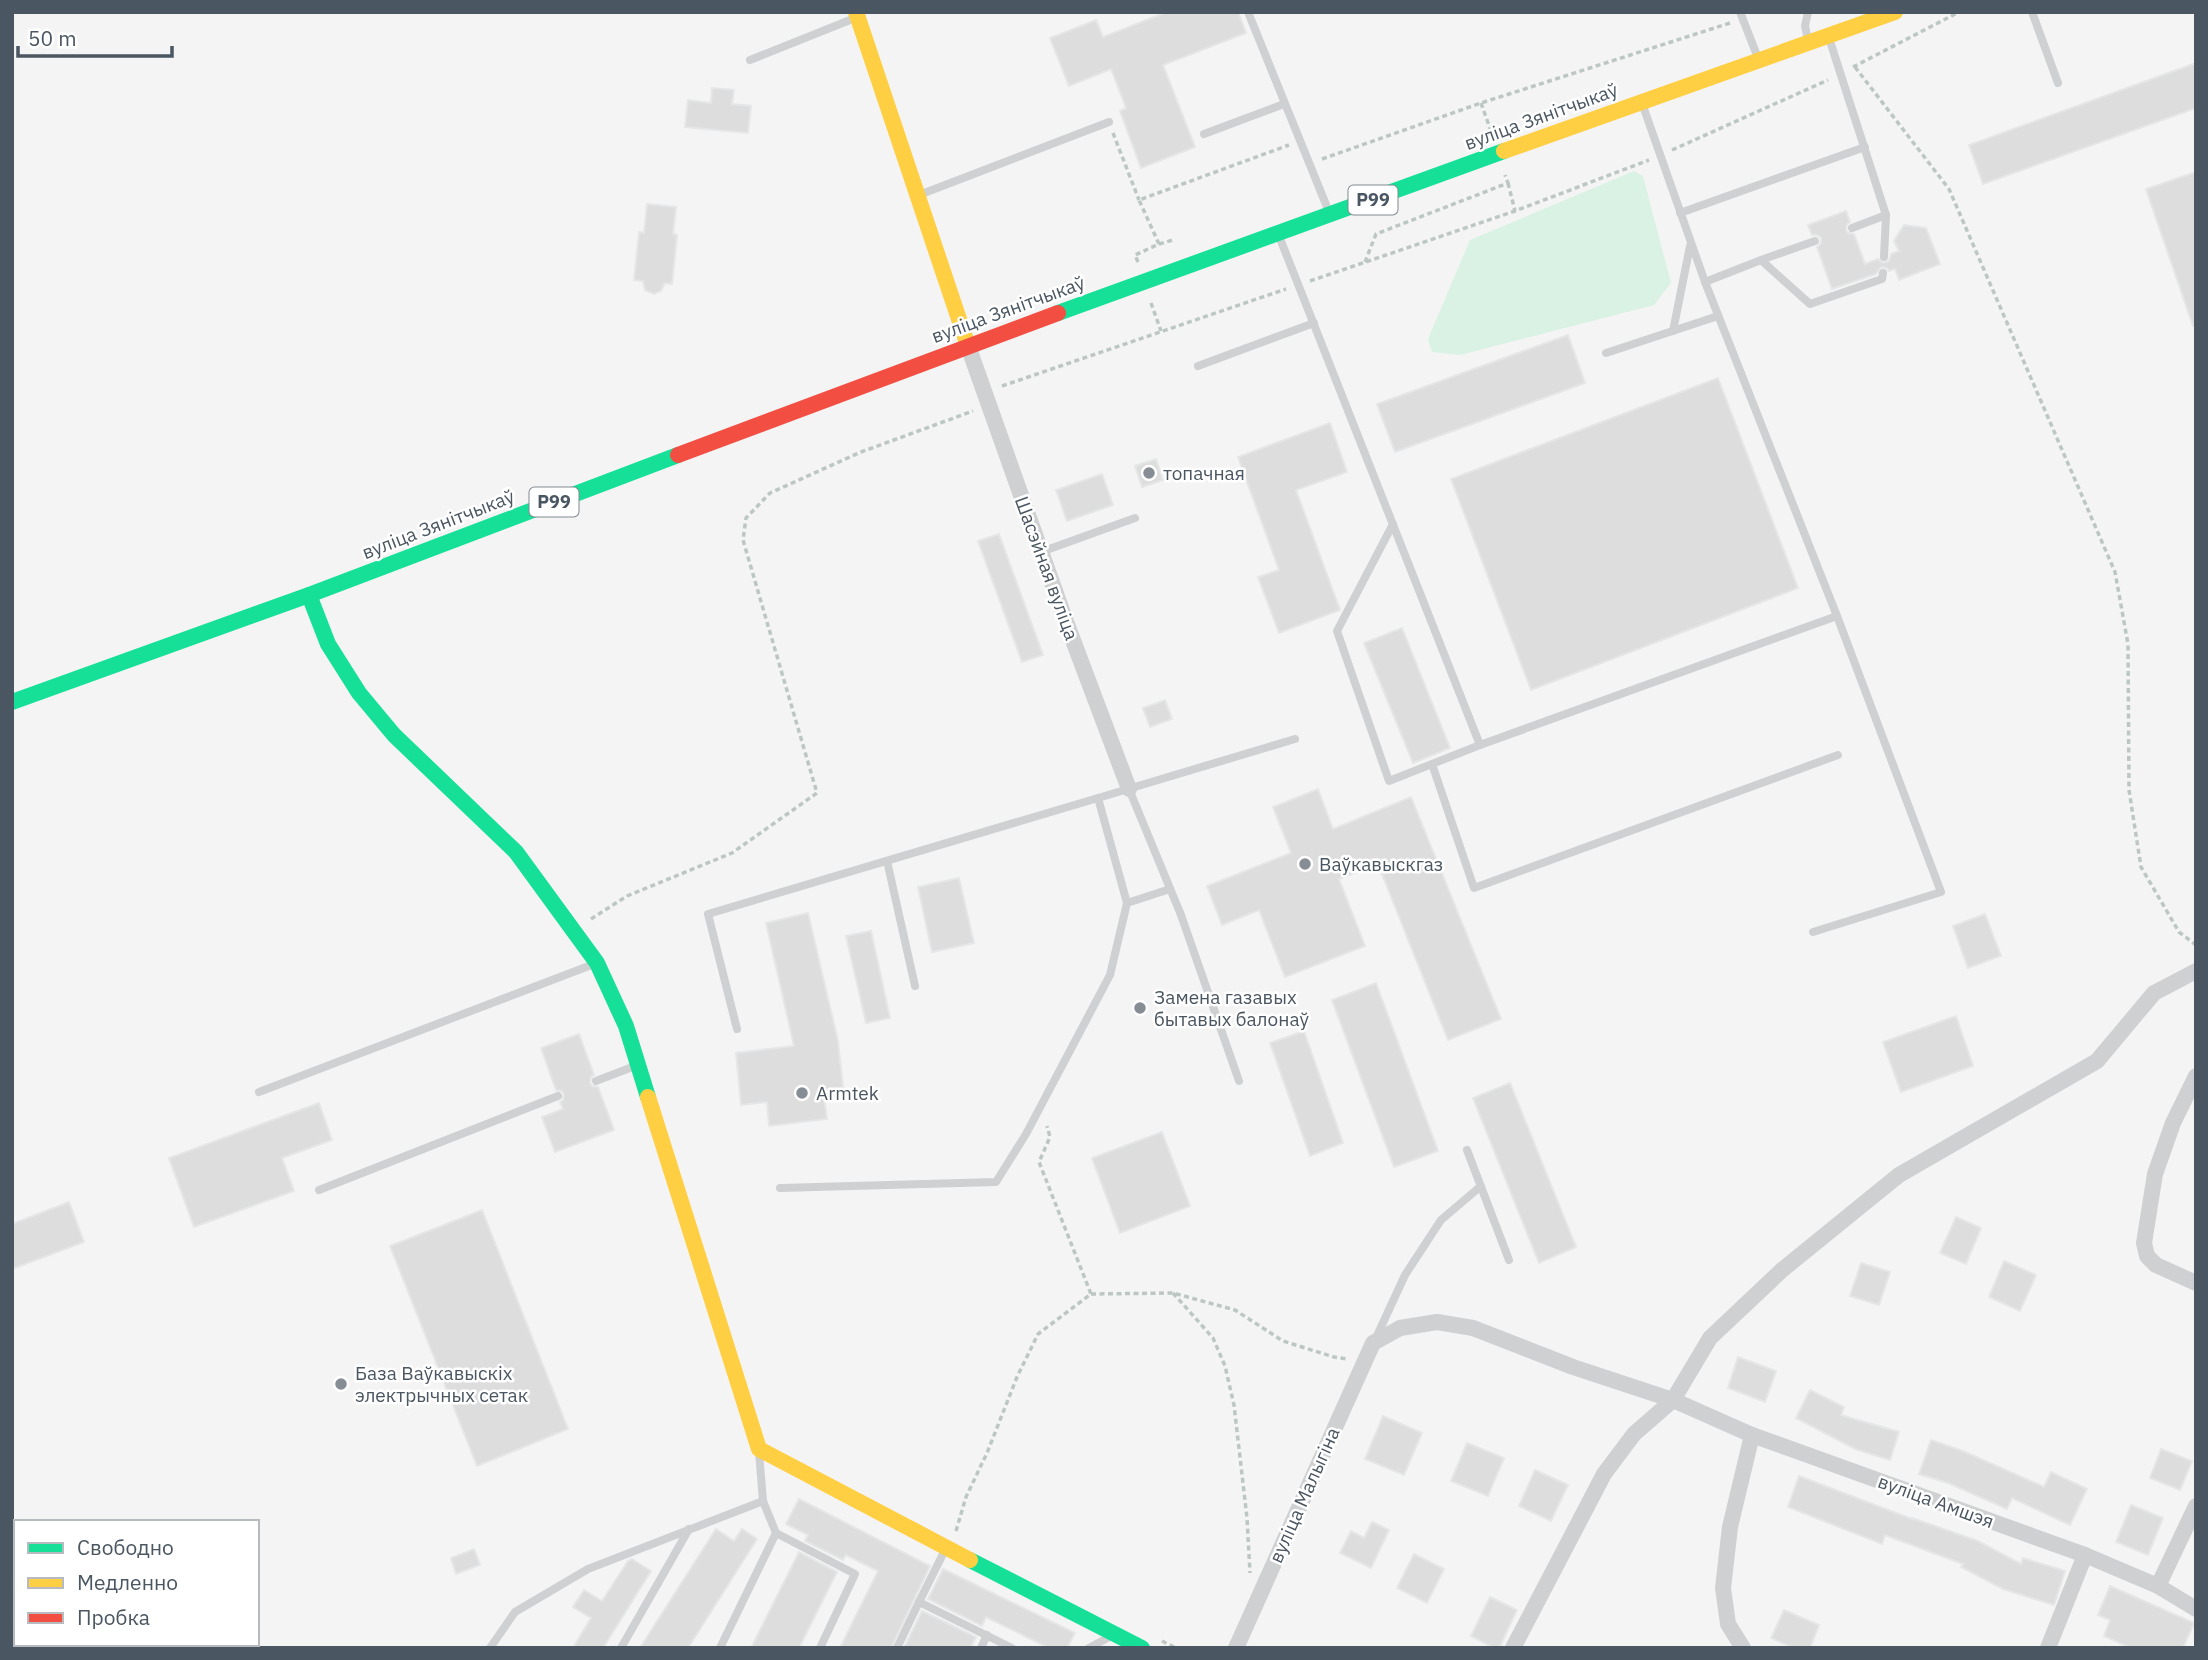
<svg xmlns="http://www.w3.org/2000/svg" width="2208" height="1660" font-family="'IBM Plex Sans',sans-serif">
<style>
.green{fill:#d9f2e3}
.building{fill:#ddddde;stroke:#e5e6e7;stroke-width:2}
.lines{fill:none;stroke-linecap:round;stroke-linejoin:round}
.path{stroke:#bcc7c4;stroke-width:3.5;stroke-dasharray:5 3.5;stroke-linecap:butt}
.lane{stroke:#ced0d2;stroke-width:8}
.street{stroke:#ced0d2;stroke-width:16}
.fast{stroke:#16e098;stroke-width:16}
.slow{stroke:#ffcf43;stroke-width:16}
.jam{stroke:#f24e42;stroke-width:16}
.poi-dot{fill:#868d94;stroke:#fff;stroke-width:2.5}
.labels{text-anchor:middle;stroke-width:5;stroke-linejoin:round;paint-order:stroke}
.shield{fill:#fff;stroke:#808990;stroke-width:2}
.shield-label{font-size:18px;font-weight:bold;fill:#4a5661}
.street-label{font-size:19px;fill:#4a5661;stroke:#fff}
.poi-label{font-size:19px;fill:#4a5661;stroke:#fff;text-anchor:start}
</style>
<rect width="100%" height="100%" fill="#f4f4f4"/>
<!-- green -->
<path class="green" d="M1634,171L1643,176L1671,283L1654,305L1460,355L1432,352L1428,339L1470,240Z"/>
<!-- building -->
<g class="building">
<path d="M1167,12H1238L1246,33L1163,65L1195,147L1141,168L1120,111L1126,108L1111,69L1069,86L1050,38L1096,20L1103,37Z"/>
<path d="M2196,63V108L1983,184L1969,145Z"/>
<path d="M712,88L734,90L732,104L751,106L748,133L685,127L688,100L711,103Z"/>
<path d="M2196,172V326H2193L2146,189Z"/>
<path d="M647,204L676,207L673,234L677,235L672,284L665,283L661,291L654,294L645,290L643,281L634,280L639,232L644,233Z"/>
<path d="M1846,211L1850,222L1847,224L1846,230L1848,233L1854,234L1865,264L1878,259L1883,263L1889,261L1891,254L1899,251L1894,241L1904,225L1926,228L1940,264L1899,280L1895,269L1889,271L1887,268L1881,267L1876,274L1832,289L1817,247L1821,243V238L1817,235H1812L1808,225Z"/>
<path d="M1568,335L1585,383L1395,452L1377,404Z"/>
<path d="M1718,378L1798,588L1531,690L1451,479Z"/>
<path d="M1330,423L1347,472L1296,490L1340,610L1279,633L1258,577L1279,570L1238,457Z"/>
<path d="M1156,459L1163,480L1142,487L1135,466Z"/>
<path d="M1102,474L1113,505L1067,521L1056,490Z"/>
<path d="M999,534L1043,655L1022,662L978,541Z"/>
<path d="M1402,628L1450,748L1413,763L1364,643Z"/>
<path d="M1165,700L1172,719L1150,727L1143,708Z"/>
<path d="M1318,789L1333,829L1411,797L1501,1019L1448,1040L1378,864L1339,879L1365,946L1285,977L1259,910L1222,925L1207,886L1291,853L1273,807Z"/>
<path d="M959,878L974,943L932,952L918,887Z"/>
<path d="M808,913L838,1041L844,1096L824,1098L827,1119L769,1126L767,1102L741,1105L736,1053L794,1046L766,923Z"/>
<path d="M1985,914L2001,956L1968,968L1953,926Z"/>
<path d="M871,931L890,1018L866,1023L846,936Z"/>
<path d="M1376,983L1438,1151L1394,1167L1332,1000Z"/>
<path d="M1956,1016L1973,1066L1901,1092L1883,1042Z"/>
<path d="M1304,1031L1343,1143L1310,1156L1270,1043Z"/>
<path d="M579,1034L594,1075L591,1077L590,1083L592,1086L598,1087L614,1130L555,1152L542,1117L563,1109L560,1102L563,1100L564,1094L562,1091L556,1090L541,1048Z"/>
<path d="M1510,1083L1576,1247L1539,1263L1473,1098Z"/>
<path d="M319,1103L332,1140L282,1158L294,1191L194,1227L169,1158Z"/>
<path d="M1162,1132L1190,1206L1120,1233L1092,1158Z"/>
<path d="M69,1202L84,1242L12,1269V1224Z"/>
<path d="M482,1210L568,1429L477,1466L390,1246Z"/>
<path d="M1956,1217L1981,1228L1966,1264L1940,1253Z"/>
<path d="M2004,1261L2036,1275L2020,1311L1989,1297Z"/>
<path d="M1861,1263L1890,1272L1879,1305L1850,1296Z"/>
<path d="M1738,1357L1776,1371L1765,1402L1728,1388Z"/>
<path d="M1810,1390L1844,1407L1841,1415L1899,1432L1890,1460L1855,1449L1796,1418Z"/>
<path d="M1383,1416L1422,1433L1404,1475L1365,1459Z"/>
<path d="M1931,1440L1963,1451L2044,1487L2051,1472L2087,1489L2070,1525L2012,1498L2007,1509L1948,1483L1919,1474Z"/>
<path d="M1467,1443L1504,1458L1488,1496L1451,1481Z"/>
<path d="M2161,1449L2192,1461L2180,1490L2150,1478Z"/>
<path d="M1535,1470L1568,1485L1551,1521L1519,1506Z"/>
<path d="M1799,1476L1912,1519V1518L1978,1541L2021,1564L2023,1558L2065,1571L2054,1605L2003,1589L1961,1567L1963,1564L1885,1535L1882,1544L1788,1507Z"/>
<path d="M799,1499L930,1566L891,1648H840L878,1571L846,1555L843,1560L805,1541L808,1535L786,1524Z"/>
<path d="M2131,1505L2163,1518L2148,1555L2116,1542Z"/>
<path d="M1372,1522L1389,1530L1371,1568L1340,1553L1351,1531L1364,1538Z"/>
<path d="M716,1529L734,1541L742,1529L757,1539L688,1648H640Z"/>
<path d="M474,1549L480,1565L456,1574L451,1558Z"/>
<path d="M799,1552L837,1572L799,1648H751Z"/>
<path d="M1414,1554L1444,1569L1427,1603L1397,1588Z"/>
<path d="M632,1559L651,1571L603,1648H573L591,1618L573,1607L584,1590L602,1601L628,1561Z"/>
<path d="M943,1569L1075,1633L1067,1648H1049L986,1617L982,1626L928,1599Z"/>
<path d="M2110,1586L2194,1623L2183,1648H2131L2104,1636L2110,1620L2098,1615Z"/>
<path d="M1490,1597L1517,1610L1499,1648H1494L1471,1636Z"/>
<path d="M1784,1610L1819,1625L1810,1648H1794L1771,1638Z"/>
<path d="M922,1611L976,1637L970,1648H904Z"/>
</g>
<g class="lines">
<!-- path -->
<g class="path">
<path d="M1853,67L1959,12"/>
<path d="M1855,67L1949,189L2115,572L2128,644L2129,790L2141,867L2179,932L2196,945"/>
<path d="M1481,103L1492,134"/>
<path d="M1113,133L1139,200"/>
<path d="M1672,150L1828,80"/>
<path d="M1322,159L1481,103L1730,23"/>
<path d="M1508,183L1515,211"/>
<path d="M1159,244L1173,240"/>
<path d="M1138,262L1135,255L1159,244L1139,200L1289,145"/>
<path d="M1365,262L1376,234L1508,183L1505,175"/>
<path d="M1310,281L1515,211L1649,160"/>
<path d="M1151,303L1161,331"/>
<path d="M1002,386L1286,289"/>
<path d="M591,919L627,896L732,853L817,793L743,540L746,518L770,493L861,452L973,411"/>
<path d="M1173,1293L1213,1338L1225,1366L1234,1405L1247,1518L1250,1573"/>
<path d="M1091,1294L1173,1293L1235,1310L1283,1341L1334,1357L1348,1359"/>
<path d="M956,1531L966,1497L987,1453L1017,1377L1038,1334L1091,1294L1039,1162L1050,1137L1047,1126"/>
<path d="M1162,1641L1176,1648"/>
</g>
<!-- lane -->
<g class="lane">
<path d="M1248,12L1329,212"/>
<path d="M1740,12L1758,58"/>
<path d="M2032,12L2058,83"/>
<path d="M1829,38L1886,215L1884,257"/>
<path d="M1808,40L1805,26L1808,12"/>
<path d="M750,60L855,18"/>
<path d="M1643,106L1705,282L1837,616L1941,892L1813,932"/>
<path d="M1204,134L1284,104"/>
<path d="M919,195L1109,122"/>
<path d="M1680,213L1865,147"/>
<path d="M1852,228L1886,215"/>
<path d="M1279,236L1480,745L1837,616"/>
<path d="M1761,260L1815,241"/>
<path d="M1705,282L1761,260L1810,304L1882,279L1883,273"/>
<path d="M1673,331L1690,246"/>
<path d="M1606,353L1718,316"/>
<path d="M1198,366L1314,323"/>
<path d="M1393,524L1337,631L1389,781L1480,745"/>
<path d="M1041,552L1135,518"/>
<path d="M1432,764L1474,888L1838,755"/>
<path d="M1129,789L1181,915L1239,1081"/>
<path d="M887,861L915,986"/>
<path d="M1127,903L1170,889"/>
<path d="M737,1029L708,914L1098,798"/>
<path d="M596,1081L635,1066"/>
<path d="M259,1092L594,964"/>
<path d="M1467,1150L1509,1260"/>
<path d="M780,1188L996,1182L1026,1134L1110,975L1127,903L1098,798L1295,739"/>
<path d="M319,1190L558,1096"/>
<path d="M1375,1340L1405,1275L1441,1220L1481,1186"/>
<path d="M776,1533L855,1574L820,1648"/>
<path d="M945,1550L919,1602L1012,1648"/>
<path d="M490,1648L515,1612L588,1569L763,1501L759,1452"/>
<path d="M621,1648L689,1529"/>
<path d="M720,1648L776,1533L763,1501"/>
<path d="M897,1648L919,1602"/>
<path d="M981,1648L987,1635"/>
<path d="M1089,1648L1111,1636"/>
</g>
<!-- street -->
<g class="street">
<path d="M968,346L1065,619L1129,789"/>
<path d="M2196,1076L2173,1123L2155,1174L2144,1243L2147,1256L2156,1265L2196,1283"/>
<path d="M2158,1586L2196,1506"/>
<path d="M1236,1648L1373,1343L1400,1328L1437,1322L1473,1328L1573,1367L1673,1400L1752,1435L2085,1555L2158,1586L2196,1609"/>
<path d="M1513,1648L1604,1474L1634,1434L1673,1400L1710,1338L1782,1270L1899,1175L2097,1061L2154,993L2196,971"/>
<path d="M1743,1648L1728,1624L1723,1588L1730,1527L1752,1435"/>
<path d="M2048,1648L2085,1555"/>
</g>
<!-- fast -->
<g class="fast">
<path d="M1058,313L1504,151"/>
<path d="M309,595L328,644L359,693L394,735L516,852L597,963L626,1026L648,1097"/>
<path d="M12,702L309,595L678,455"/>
<path d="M970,1560L1142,1648"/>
</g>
<!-- slow -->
<g class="slow">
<path d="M856,12L968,346"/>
<path d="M1504,151L1895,12"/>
<path d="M648,1097L759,1449L970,1560"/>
</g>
<!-- jam -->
<path class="jam" d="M678,455L1058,313"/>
</g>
<!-- markers -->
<g class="poi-dot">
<circle cx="1149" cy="473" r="7"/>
<circle cx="1305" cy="864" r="7"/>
<circle cx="1140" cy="1008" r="7"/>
<circle cx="802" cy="1093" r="7"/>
<circle cx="341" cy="1384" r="7"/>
</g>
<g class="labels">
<!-- shield labels -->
<g class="shield">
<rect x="1348.5" y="185.5" width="49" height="29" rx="5"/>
<rect x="529.5" y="487.5" width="49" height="29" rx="5"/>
</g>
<g class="shield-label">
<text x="1373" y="206">Р99</text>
<text x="554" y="508">Р99</text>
</g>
<!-- street labels -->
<g class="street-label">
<text transform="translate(1541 116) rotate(-20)" y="7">вуліца Зянітчыкаў</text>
<text transform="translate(1008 309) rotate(-20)" y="7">вуліца Зянітчыкаў</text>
<text transform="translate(438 524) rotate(-21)" y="7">вуліца Зянітчыкаў</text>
<text transform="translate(1047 568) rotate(70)" y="7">Шасэйная вуліца</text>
<text transform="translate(1304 1495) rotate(-66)" y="7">вуліца Малыгіна</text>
<text transform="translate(1936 1501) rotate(20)" y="7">вуліца Амшэя</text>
</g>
<!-- poi labels -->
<g class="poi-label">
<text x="1163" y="480">топачная</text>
<text x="1319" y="871">Ваўкавыскгаз</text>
<text x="1154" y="1004">Замена газавых<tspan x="1154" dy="22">бытавых балонаў</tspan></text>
<text x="816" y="1100">Armtek</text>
<text x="355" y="1380">База Ваўкавыскіх<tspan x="355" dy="22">электрычных сетак</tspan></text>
</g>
</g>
<!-- border -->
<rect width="2208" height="1660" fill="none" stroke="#4a5661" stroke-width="28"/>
<!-- legend -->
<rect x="14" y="1520" width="245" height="126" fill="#ffffff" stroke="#b7bbc0" stroke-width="2"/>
<rect x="28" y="1543" width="35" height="10" fill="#16e098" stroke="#b7bbc0" stroke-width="2"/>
<text x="77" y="1555" font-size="21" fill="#4a5661">Свободно</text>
<rect x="28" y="1578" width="35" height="10" fill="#ffcf43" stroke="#b7bbc0" stroke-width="2"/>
<text x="77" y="1590" font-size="21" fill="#4a5661">Медленно</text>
<rect x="28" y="1613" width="35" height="10" fill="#f24e42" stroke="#b7bbc0" stroke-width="2"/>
<text x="77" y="1625" font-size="21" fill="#4a5661">Пробка</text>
<!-- scale -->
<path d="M18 46v10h154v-10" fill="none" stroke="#4a5661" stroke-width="3.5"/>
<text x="28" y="46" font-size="21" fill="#4a5661" stroke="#ffffff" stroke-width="5" paint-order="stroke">50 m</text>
</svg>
